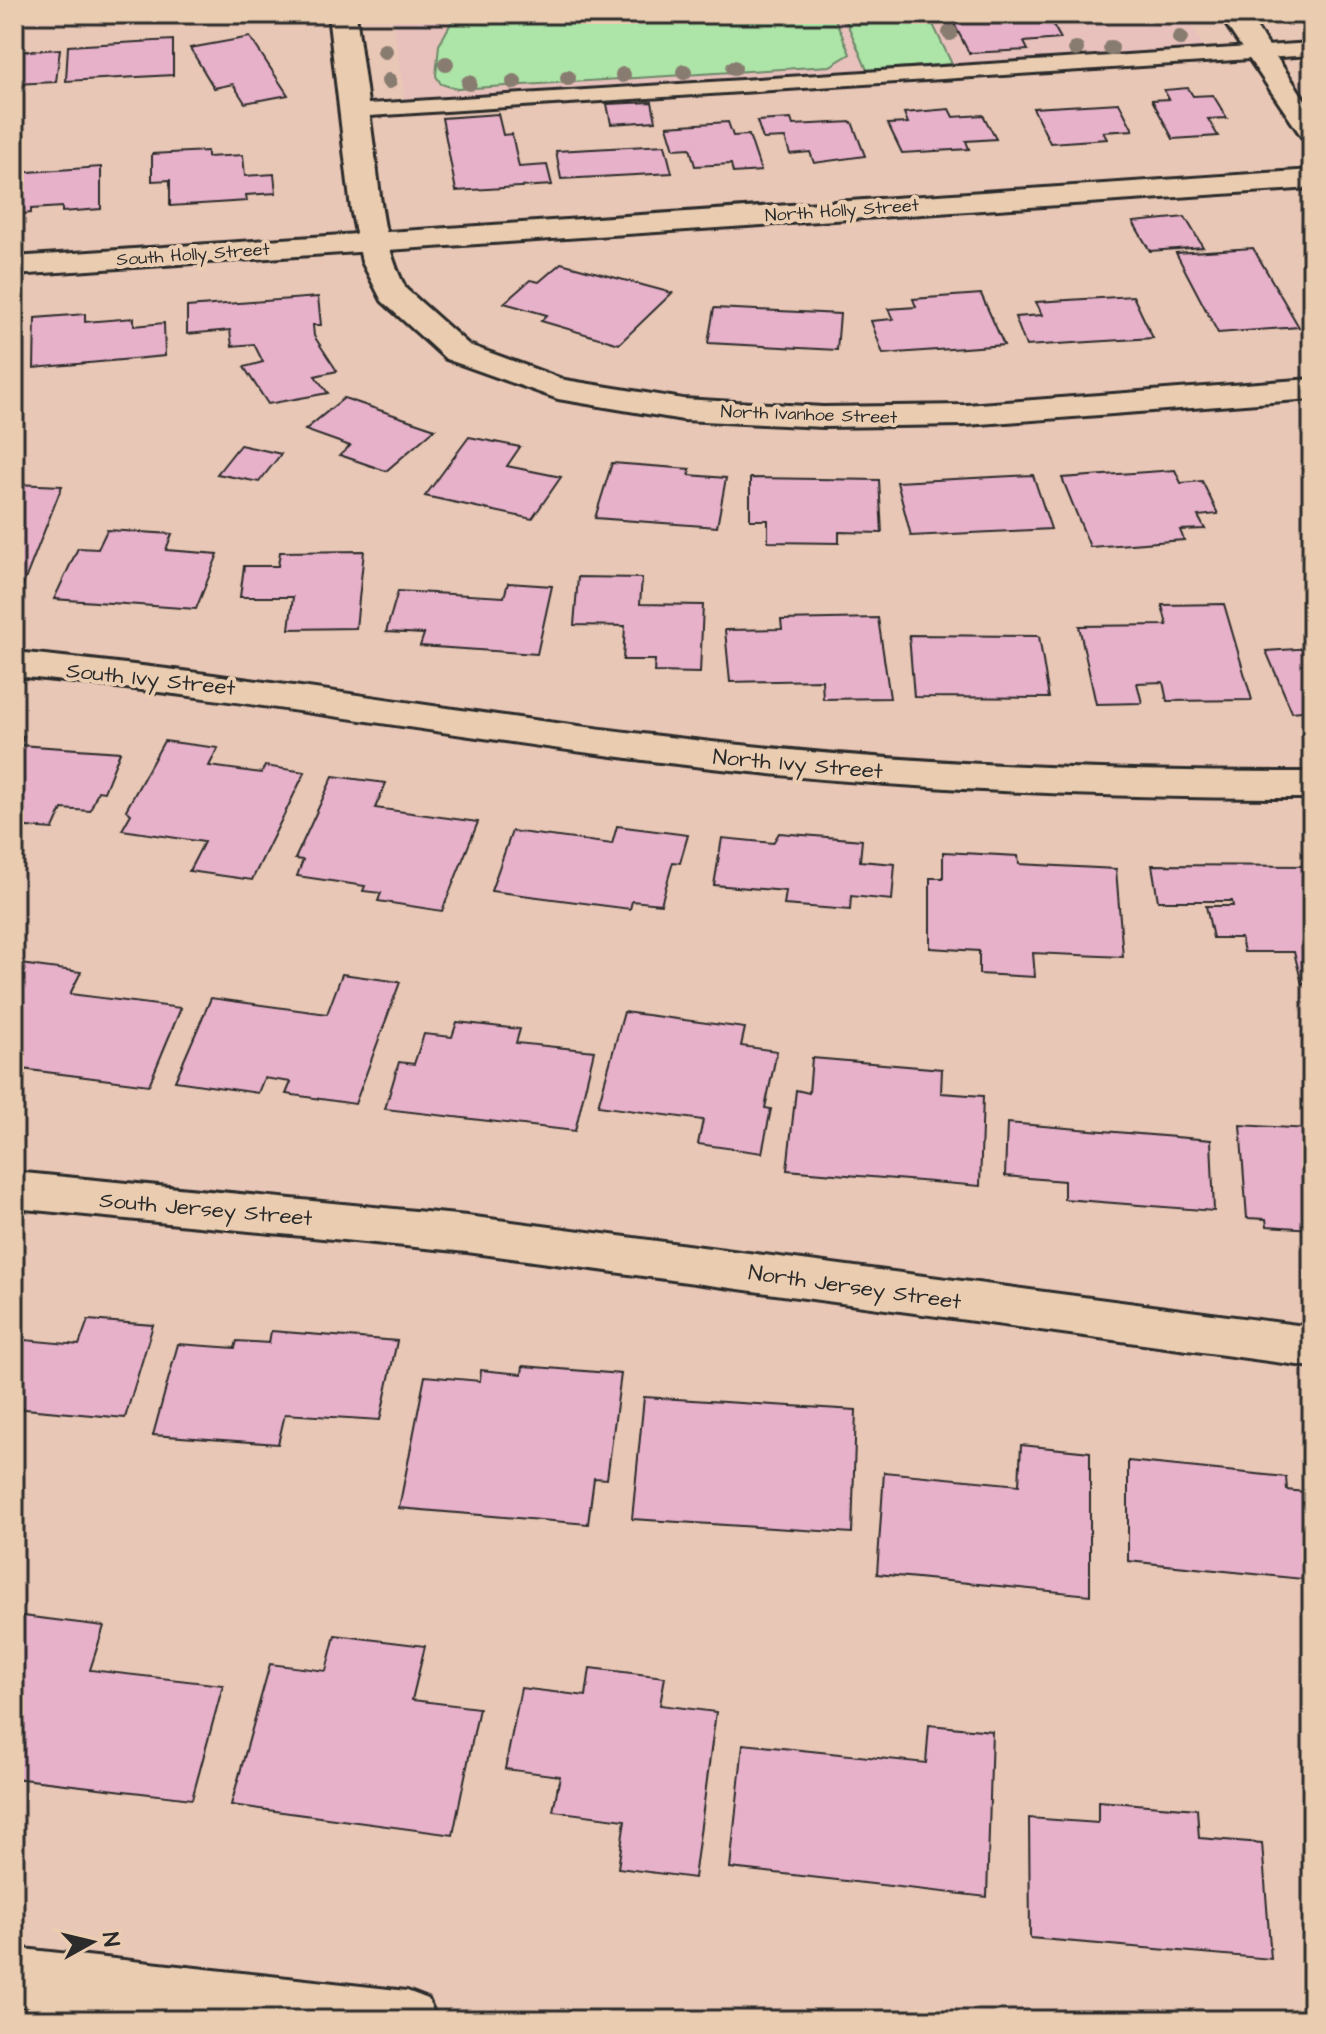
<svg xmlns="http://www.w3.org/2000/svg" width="1326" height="2034" font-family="'Architects Daughter',sans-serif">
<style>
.built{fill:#e8c0bc}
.green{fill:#ade4a7;stroke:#6c8869;stroke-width:2}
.building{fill:#e7b1c9;stroke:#2b2b2b;stroke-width:2}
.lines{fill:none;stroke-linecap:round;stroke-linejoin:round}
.lane-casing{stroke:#2b2b2b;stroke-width:6}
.street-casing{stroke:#2b2b2b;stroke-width:6}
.secondary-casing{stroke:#2b2b2b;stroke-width:6}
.lane{fill:#eacdb1;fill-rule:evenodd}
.street{fill:#eacdb1;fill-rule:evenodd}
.secondary{fill:#eacdb1;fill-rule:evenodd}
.tree{fill:#887c70}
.labels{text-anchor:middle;stroke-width:8;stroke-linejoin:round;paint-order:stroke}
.far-street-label{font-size:18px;fill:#2b2b2b;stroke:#eacdb1}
.street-label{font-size:22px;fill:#2b2b2b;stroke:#eacdb1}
</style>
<rect width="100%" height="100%" fill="#e9c7b6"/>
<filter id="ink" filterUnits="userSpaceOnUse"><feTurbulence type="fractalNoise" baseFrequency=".0125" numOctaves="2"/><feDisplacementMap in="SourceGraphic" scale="16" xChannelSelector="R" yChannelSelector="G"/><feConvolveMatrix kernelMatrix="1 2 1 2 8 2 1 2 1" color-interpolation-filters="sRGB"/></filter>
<g filter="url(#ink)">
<!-- built -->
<path class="built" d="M392,14H1183L1211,56L406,108Z"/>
<!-- green -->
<g class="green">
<path d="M456,14H833L850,54L830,66L457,89L441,84L436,76L439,45Z"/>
<path d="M843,14H928L952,64L867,70Z"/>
</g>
<!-- building -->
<g class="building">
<path d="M949,14H1047L1061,39L1024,42L1028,50L969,53Z"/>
<path d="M250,37L288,95L245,103L233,84L214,88L190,48Z"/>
<path d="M173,40V75L66,81L68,46Z"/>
<path d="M60,49L56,82L14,84V52Z"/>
<path d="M1188,88L1193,96L1213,95L1227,118L1208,119L1218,136L1173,139L1152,100L1169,99L1164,90Z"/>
<path d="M652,102L656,121L611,124L607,104Z"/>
<path d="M1119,103L1133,130L1103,132L1107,139L1050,143L1033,108Z"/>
<path d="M949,109L953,117L983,115L996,139L966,141L969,149L902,153L888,124L908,123L904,113Z"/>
<path d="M498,114L503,135L512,134L519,167L547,165L552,185L456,191L442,118Z"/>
<path d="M791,119L793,125L852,122L865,156L814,163L810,152L790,154L785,138L763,139L757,121Z"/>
<path d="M728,122L733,136L749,135L761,171L733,173L731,164L695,166L690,148L674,149L667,126Z"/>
<path d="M665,145L672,173L561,179L556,151Z"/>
<path d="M207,151V157L243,155L245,176L274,174L276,193L246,195L247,201L170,206V180L152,181V154Z"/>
<path d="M101,167V209L62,212V207L31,209V213L14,215V173Z"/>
<path d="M1185,217L1203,247L1150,251L1133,222Z"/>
<path d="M1253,248L1299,327L1218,333L1176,253Z"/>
<path d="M561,263L672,293L619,344L541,321L547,315L504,303L530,280L539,282Z"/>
<path d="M981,294L1004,345L883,354L871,321L893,319L888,309L916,307L913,299Z"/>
<path d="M1133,296L1153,338L1026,346L1015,317L1042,315L1036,302Z"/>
<path d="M318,297L321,325H313L314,336L337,371L315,376L328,393L268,404L244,367L263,362L254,344L232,346L230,330L187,334V307Z"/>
<path d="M714,308L840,314L837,350L708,343Z"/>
<path d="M85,314V322L134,318V326L164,323L165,356L34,368L35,318Z"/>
<path d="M344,398L435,429L386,471L340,455L350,446L305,430Z"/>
<path d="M469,437L520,447L507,466L561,477L532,519L425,496Z"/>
<path d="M240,445L281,454L259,482L217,474Z"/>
<path d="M612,463L690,469L689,475L726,478L717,527L595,518Z"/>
<path d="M1175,470L1181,483L1202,481L1218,514L1198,516L1205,529L1180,530L1184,540L1090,547L1062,478Z"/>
<path d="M1033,475L1051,529L911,536L897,482Z"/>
<path d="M750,478L879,480L882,533L839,532V543L768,542V520H750Z"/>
<path d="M14,484L62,486L17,600H14Z"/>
<path d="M107,530L172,534L166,550L218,554L196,609L54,599L78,548L98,549Z"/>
<path d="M364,551L356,628L289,629L293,597H240L244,566H278L280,552Z"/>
<path d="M578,577L642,578L640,604L703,605L700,673L654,672L655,660H623L625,626L574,625Z"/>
<path d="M508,583L552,586L537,654L420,646L424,634L386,632L398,591L504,597Z"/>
<path d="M1224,604L1252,700L1167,701L1163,682L1137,683L1142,703L1096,704L1079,626L1167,625L1162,605Z"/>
<path d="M878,618L890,698L823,699L822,680L730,682L725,630L782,629L781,620Z"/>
<path d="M909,635L1039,636L1049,698L914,697Z"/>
<path d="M1312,648V710L1292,712L1266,651Z"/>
<path d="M14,735L24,736L20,745L120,752L104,792L98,791L90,811L62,809L53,829L14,826Z"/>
<path d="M164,741L218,748L209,766L261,773L265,766L305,772L252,880L189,871L204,842L122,830L131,814L126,810Z"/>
<path d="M333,776L386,783L375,808L478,822L442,911L378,901L381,893L363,891L365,886L297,876L303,860L295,859Z"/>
<path d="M617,826L688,835L680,863L673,862L661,904L632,901L630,909L491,891L512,831L612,844Z"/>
<path d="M779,833L862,840L860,861L895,864L892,900L851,896L850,910L784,905L786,891L714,885L722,838L773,843Z"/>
<path d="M943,852L1018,856L1019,864L1116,869L1123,957L1033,953L1035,977L979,974V951L930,948V878H943Z"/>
<path d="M1152,865L1312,866V984H1302L1294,952H1244L1241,938H1213L1206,906H1233L1232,901H1158Z"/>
<path d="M20,964L81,972L70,994L181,1008L149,1085L14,1068V976Z"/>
<path d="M342,974L400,982L355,1104L286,1094L291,1082L264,1078L258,1093L175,1081L211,998L327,1014Z"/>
<path d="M624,1012L745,1028L741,1046L777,1051L765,1108L771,1109L762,1153L698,1144L703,1120L598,1106Z"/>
<path d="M457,1022L520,1029L516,1043L594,1051L575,1131L385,1109L399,1062L414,1064L424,1034L452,1037Z"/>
<path d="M812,1058L942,1069L941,1093L983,1096L980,1186L787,1170L796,1090L809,1093Z"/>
<path d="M1305,1093L1312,1094V1229L1267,1226L1266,1219L1247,1218L1240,1125L1309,1129Z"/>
<path d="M1007,1123L1211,1140L1214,1211L1064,1199V1181L1005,1176Z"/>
<path d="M88,1320L153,1325L125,1418L14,1408V1339L79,1345Z"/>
<path d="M271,1331L397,1341L380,1420L285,1414L278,1444L153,1435L178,1344L235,1348L237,1341L269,1343Z"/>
<path d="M523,1366L621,1374L607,1479L594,1478L588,1524L399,1508L425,1376L480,1381L481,1370L522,1374Z"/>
<path d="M644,1397L856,1410L852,1533L632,1519Z"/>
<path d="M1021,1445L1090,1452V1595L877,1574L884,1472L1019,1485Z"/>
<path d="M1128,1461L1286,1477L1287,1490L1312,1493V1580L1128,1561Z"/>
<path d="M23,1616L104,1626L90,1670L223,1685L192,1799L14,1778V1643Z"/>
<path d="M335,1635L425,1646L412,1700L479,1708L453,1835L231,1805L270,1664L326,1671Z"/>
<path d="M590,1668L665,1677L660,1705L716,1712L694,1878L618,1868L625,1820L553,1811L560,1776L505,1769L521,1688L586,1696Z"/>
<path d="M929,1725L992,1731L987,1897L730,1868L743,1744L926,1763Z"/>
<path d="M1098,1801L1197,1809L1199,1838L1262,1843L1271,1959L1030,1938L1029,1818L1098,1823Z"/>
</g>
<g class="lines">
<!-- lane casing -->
<g class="lane-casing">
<path id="lane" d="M1312,43V55L354,117L344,111L354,105Z"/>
</g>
<!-- street casing -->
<g class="street-casing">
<g id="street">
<path d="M328,14H356C362,61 369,109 375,156C381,202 384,248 406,289L469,345L565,380L683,399L823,407L966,405L1312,379V399L966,425L823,427L683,420L558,399L446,359L382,301L362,262L351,209Z"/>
<path d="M14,652C228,672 438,710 651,735C871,762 1091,773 1312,772V798C1091,799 871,788 651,761C438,734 228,696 14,676Z"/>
<path d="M14,1172L467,1216L1312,1327V1367L467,1252L14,1208Z"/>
<path d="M14,1948L407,1991L428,1999L437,2020H142L14,2006Z"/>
</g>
</g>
<!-- secondary casing -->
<g class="secondary-casing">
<g id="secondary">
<path d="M1219,14H1247L1312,110V140L1302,137Z"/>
<path d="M1312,170V188L14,275V257Z"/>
</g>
</g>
<!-- lane -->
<use href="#lane" class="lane"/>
<!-- street -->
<use href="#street" class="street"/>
<!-- secondary -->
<use href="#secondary" class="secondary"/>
</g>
<!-- trees -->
<g class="tree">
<circle cx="950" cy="33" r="8"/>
<circle cx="1180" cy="38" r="8"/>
<circle cx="1111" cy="48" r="8"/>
<circle cx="1076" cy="49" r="8"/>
<circle cx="385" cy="51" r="8"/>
<circle cx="446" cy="64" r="8"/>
<circle cx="734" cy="68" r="8"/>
<circle cx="684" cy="72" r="8"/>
<circle cx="623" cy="75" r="8"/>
<circle cx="568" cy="78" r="8"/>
<circle cx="389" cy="81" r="8"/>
<circle cx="514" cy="82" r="8"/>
<circle cx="469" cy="83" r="8"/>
</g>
</g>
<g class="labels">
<!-- far-street labels -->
<g class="far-street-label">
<text transform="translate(842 210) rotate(-4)" y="6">North Holly Street</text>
<text transform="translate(193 254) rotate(-4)" y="6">South Holly Street</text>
<text transform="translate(809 414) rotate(2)" y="6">North Ivanhoe Street</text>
</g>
<!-- street labels -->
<g class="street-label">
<text transform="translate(151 678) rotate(6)" y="8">South Ivy Street</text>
<text transform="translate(798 763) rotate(5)" y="8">North Ivy Street</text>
<text transform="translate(206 1208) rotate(5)" y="8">South Jersey Street</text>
<text transform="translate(855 1286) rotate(8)" y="8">North Jersey Street</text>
</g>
</g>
<!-- margin -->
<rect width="1326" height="2034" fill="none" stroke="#eacdb1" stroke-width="48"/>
<rect x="24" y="24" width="1278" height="1986" fill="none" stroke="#2b2b2b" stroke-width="3" filter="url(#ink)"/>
<!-- north arrow -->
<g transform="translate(92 1942) rotate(82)" stroke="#eacdb1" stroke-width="6" paint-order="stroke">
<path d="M0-6L14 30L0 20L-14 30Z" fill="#2b2b2b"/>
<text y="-12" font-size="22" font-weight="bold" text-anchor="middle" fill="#2b2b2b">N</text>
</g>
</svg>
